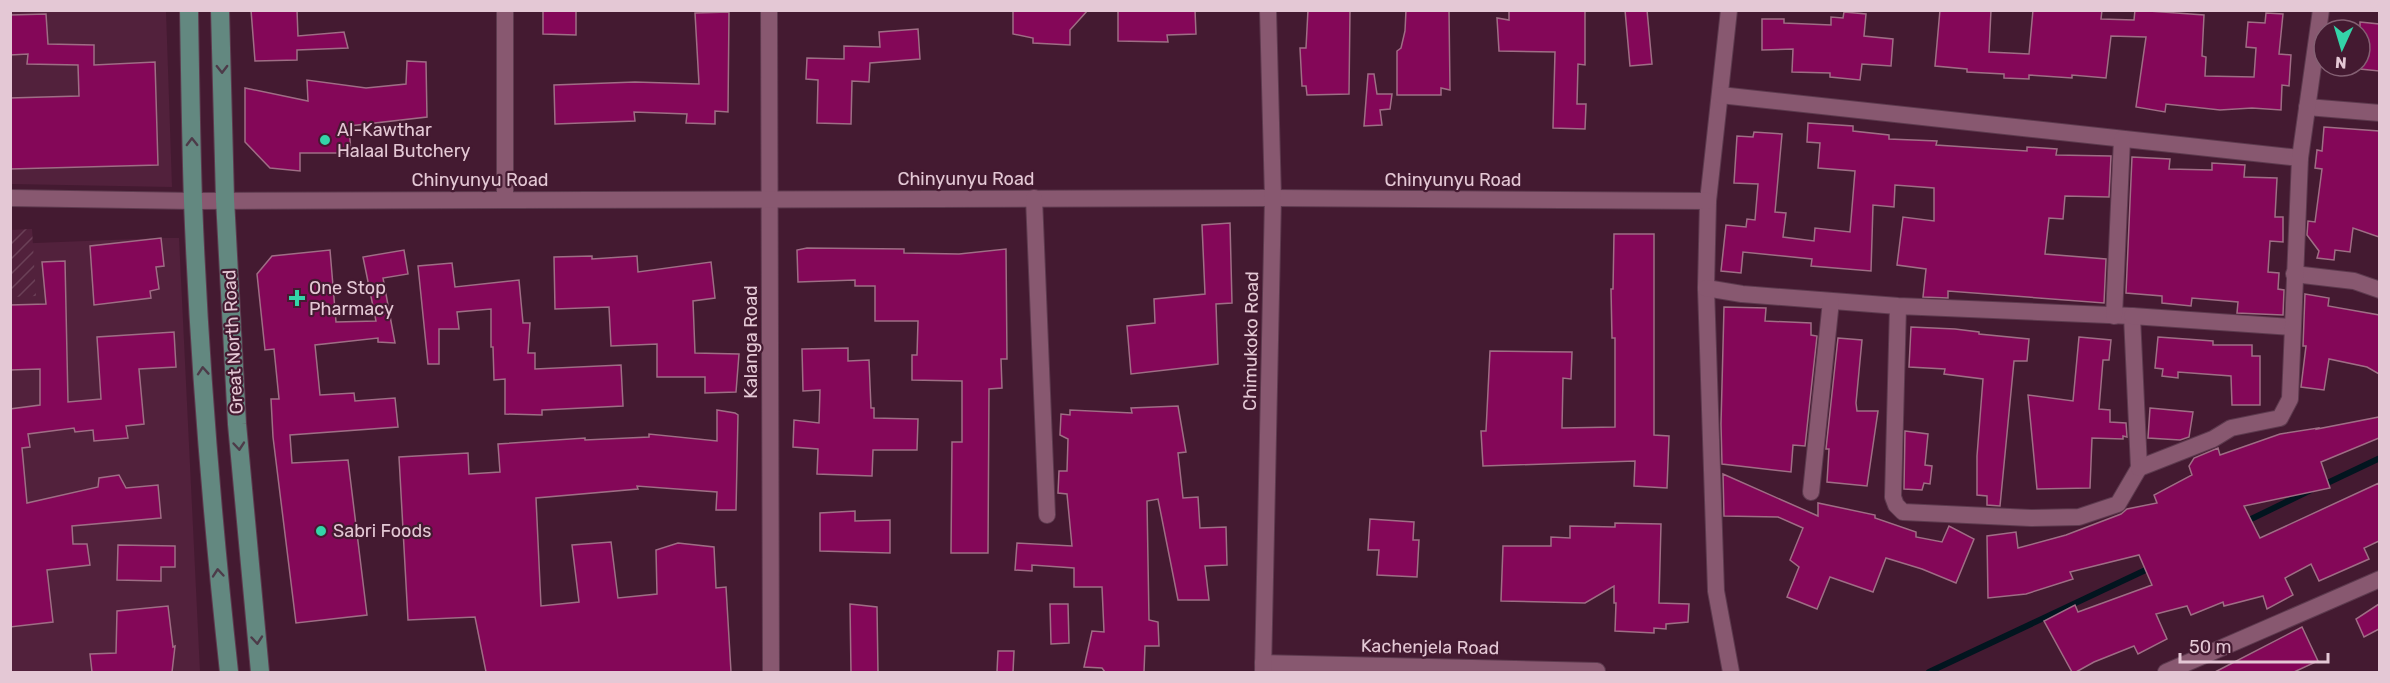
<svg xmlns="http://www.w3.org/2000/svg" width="2390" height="683" font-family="Rubik,sans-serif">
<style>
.built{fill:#52213c}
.industrial{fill:url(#industrial-furrows)}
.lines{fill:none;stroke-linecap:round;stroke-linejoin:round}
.stream{stroke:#02151f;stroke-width:6}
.building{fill:#840758;stroke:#9f6d85;stroke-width:1.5}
.street-casing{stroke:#5d3a4e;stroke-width:18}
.primary-casing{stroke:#5d3a4e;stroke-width:20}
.street{stroke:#885870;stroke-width:16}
.primary{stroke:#638880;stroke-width:18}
.oneway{stroke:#4d3b49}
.poi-dot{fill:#34d4a8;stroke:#441a31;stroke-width:2}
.labels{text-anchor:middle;stroke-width:4.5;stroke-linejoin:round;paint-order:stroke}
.poi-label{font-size:18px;fill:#e4c8d5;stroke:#441a31;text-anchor:start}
.street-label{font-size:18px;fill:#e4c8d5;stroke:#441a31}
</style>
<defs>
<pattern id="industrial-furrows" width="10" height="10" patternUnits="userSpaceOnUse" patternTransform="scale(1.5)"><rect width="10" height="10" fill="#52213c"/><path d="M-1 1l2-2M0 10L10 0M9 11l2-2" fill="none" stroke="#6b4057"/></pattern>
</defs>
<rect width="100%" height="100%" fill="#441a31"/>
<!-- built -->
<g class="built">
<path d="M11,11H166L172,187L11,184Z"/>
<path d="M161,238H179L200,672H11L10,244Z"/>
</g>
<!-- industrial -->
<path class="industrial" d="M32,229L36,296L11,297V230Z"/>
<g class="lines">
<!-- stream -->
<g class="stream">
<path d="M2321,486L2380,458"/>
<path d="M2245,522L2311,490"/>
<path d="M1929,672L2152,567"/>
</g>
</g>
<!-- building -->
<g class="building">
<path d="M251,10H297L298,36L344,32L348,48L297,50V60L255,61Z"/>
<path d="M543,10H576V35L543,34Z"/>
<path d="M1013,10H1088L1070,30V45L1033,43V38L1013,34Z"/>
<path d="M1118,10H1195L1196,34L1167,35L1168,42L1118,41Z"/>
<path d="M1308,10H1350L1349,94L1307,95L1306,86H1302L1300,48H1306Z"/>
<path d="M1406,10H1449L1450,90L1441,88V95H1397V51L1401,48L1405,31Z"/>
<path d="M1509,10H1585V65L1578,64L1577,104H1586L1585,129L1553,128L1555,52L1499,51L1497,18L1509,20Z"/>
<path d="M1625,10H1647L1652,64L1630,66Z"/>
<path d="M1940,10H1991L1989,52L2029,54L2033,10H2102L2101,19L2134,20L2135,10L2204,15L2202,56L2206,57L2205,76L2254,77L2256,48L2246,47L2248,22L2265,23L2266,13L2283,14L2279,54L2291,55L2289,86L2282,85L2281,110L2252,108L2220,110L2166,104L2165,112L2136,107L2146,37L2111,36L2106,78L2072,75V78L2029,75V79L2004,78V74L1967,72V69L1935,66Z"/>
<path d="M729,12L728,112L715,111V124L686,123L687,114L634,112L635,121L555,124L554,85L635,82L699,84L695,13Z"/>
<path d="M1844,12L1866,14L1864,36L1893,39L1891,66L1862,64L1860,80L1830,77V73L1792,72L1793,49L1762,50V19H1784V23L1831,25V17L1843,18Z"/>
<path d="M46,14L48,44L94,45V65L155,62L158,165L10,169V98L79,96L78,65L27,64L28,54L10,55V15Z"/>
<path d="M2360,22L2379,24V71L2360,69Z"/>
<path d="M918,29L920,59L870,63L869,82L852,81L851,124L817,123L818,80L806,79L807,58L844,59V46L880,47L879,32Z"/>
<path d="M407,61L426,62L427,117L349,126L351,153H300V171L270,168L245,142V88L308,101L307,80L366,88L406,84Z"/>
<path d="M1368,74H1374L1377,94H1392L1390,109L1380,110L1382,125L1364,126Z"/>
<path d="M1808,123L1853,126V131L1889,135V139L1937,141L1936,145L2027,151V147L2057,149L2056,155L2111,156L2109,197L2065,196L2063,219L2049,218L2045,254L2106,259L2104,303L1948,291V298L1923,297L1926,269L1897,265L1903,217L1934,221V188L1895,185L1894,207L1873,205L1871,271L1811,266L1812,259L1743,252L1741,273L1721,271L1726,225L1746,227L1747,219L1755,220L1758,184L1734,183L1737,136L1753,137L1754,132L1782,134L1775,212L1786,213L1783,237L1814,241L1815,228L1850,232L1855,171L1818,168L1820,143L1807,142Z"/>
<path d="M2324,127L2379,131V237L2353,228L2350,252L2335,250L2334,260L2317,258L2319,251L2307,235L2308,221L2315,222L2322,169L2315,168L2317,150L2322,151Z"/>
<path d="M2132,157L2170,159L2169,169L2212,170V163L2245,165L2244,177L2277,178L2275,217H2283V242L2270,241L2268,272L2279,273L2278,289L2284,290L2283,315L2237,313L2238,302L2192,298L2191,306L2162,303V296L2126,293Z"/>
<path d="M1230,223L1232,303L1216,304L1218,364L1131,374L1127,326L1155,323L1154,299L1205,294L1202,225Z"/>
<path d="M1614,234H1654V435L1669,436L1667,488L1634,486L1635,461L1483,466L1481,431H1486L1490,351L1572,352L1571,379L1563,378L1562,428L1615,427V338H1612L1611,289H1613Z"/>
<path d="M161,238L164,266L156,267L159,289L150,291L151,298L94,305L90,246Z"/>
<path d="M807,248L904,249V253L959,254L1006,249L1007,359H1001L1002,388L989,389L988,553H951L952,442H962V381L912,380V355H917L918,321H875V286H855V280L798,282L797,250Z"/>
<path d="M330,250L336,322L376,321L363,257L404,250L408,274L383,278L395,343L378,342V338L315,345L320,395L354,393L355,401L395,398L398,427L290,435L292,463L348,460L367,615L296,623L273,437L271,399H279L274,349L265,350L257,274L272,256Z"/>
<path d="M592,256V259L637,256L638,272L711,262L715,298L693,301L695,353L739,354L736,392L705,393V377H657V344L611,346L609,307L555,309L554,257Z"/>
<path d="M65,261L68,402L101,399L97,337L174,332L176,367L139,369L144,424L126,426L128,438L94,441L93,430L75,432L74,428L28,434L30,447L22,448L27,503L98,487L99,478L119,475L126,488L158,485L161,518L72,526L73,544H87L90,565L47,570L53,622L10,627V409L40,405V369L10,370V305L46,304L42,262Z"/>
<path d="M452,263L455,287L519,280L523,323H530L528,353H535V369L621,365L623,406L542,410V415L505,414V379L494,380L493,347H491V309L457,312L459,329H439V364H428L418,266Z"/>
<path d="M2305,294L2329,298L2328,306L2379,315V374L2367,367L2329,359L2324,390L2301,387L2306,346H2303Z"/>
<path d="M1724,307L1766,308L1765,321L1811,323V335L1817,336L1805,446L1793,445L1791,472L1722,464L1721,424Z"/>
<path d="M1911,327L1955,329L1979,332V334L2029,339L2027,361H2014L2000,506L1987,505V496L1977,495V456L1983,379L1944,374L1945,369L1909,367Z"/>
<path d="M2079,337L2111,340L2109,360H2103L2099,409L2110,410V422L2126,423L2127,437L2123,436V439L2092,438L2090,488L2037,489L2028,395L2073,401Z"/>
<path d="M2158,337L2213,341V345H2252V356H2260V405H2232L2231,376L2178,372V378L2162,376L2163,369L2155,368Z"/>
<path d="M1838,338L1862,340L1856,403L1857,411H1878L1867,486L1827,482L1829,449H1826Z"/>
<path d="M848,348V361L869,360L871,408H874V418L918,419L917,450H873L872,476L817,474L818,449L793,447L794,420L819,423L820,390L803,391L802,349Z"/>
<path d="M1178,406L1186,452L1178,453L1183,498L1198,497L1200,528L1226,527L1227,565L1205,566L1209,600H1178L1158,499L1147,501L1149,620L1158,622L1159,646H1145L1144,672H1105L1102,668L1084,667L1092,631L1104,632L1102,587H1074V568L1032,565V571L1015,570L1017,543L1072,546L1067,494L1058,493L1059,471H1067L1068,439L1060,435L1061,414L1070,415V410L1132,413L1131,408Z"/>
<path d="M2150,408L2193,412L2189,437L2180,440L2148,438Z"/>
<path d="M717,410L735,413L738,415L736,510H716L717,492L637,486L638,489L536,498L541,606L579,602L572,545L611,542L618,598L657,594L656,550L678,543L714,547L716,588L726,587L731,672H486L475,617L408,620L399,457L468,453L469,474L500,472L498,444L585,438V440L649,437V434L717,441Z"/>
<path d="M2379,417V438L2321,462L2330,488L2244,506L2260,538L2379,483V541L2364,548L2369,559L2319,581L2311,564L2285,578L2293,595L2267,609L2263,596L2224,606L2223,602L2191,615L2187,606L2156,614L2167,639L2138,654L2134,646L2094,662L2076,672H2072L2044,621L2075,605L2078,612L2152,585L2139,555L2070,572L2073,579L2026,594L1988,598L1987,536L2016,532L2018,548L2066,535L2121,514L2127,509L2157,503L2154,495L2192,475L2189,466L2194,458L2218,448L2220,455L2280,434L2318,428L2317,429Z"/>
<path d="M1905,431L1928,434L1925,465L1932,466L1930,484L1924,483L1922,490L1904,489Z"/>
<path d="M1723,474L1818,516V503L1875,515V518L1916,532V537L1942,542L1949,526L1974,539L1956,583L1922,569L1886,558L1873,592L1830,577L1817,609L1787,597L1799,567L1790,560L1803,528L1778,517L1724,516Z"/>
<path d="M855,511V521L890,520V553L820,551V513Z"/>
<path d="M1370,519L1414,522L1413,540H1419L1417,577L1377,575L1379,550H1368Z"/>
<path d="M1615,523L1661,524L1659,603L1689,604L1688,622L1666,624V629L1654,628V633L1615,631L1616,603H1614V586L1585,603L1501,601L1503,546H1551V537L1570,538V526L1615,527Z"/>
<path d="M118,545L175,546V567H161V581L117,580Z"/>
<path d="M850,604L877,607L878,672H851Z"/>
<path d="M1050,604H1068L1069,643L1051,644Z"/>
<path d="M2379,604V629L2364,637L2356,619Z"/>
<path d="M168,606L173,647L175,646L172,672H92L90,654L116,653L117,611Z"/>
<path d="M2302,627L2318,661L2294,672H2215Z"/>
<path d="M998,651H1014L1013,672H997Z"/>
</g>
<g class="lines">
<!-- street casing -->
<g class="street-casing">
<g id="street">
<path d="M505,10V199"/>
<path d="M769,10L771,672"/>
<path d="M1729,10L1708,201L1706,288L1716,591L1731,672"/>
<path d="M1720,95L2300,158"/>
<path d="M2307,107L2380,113"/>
<path d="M10,198L193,201L1273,198L1708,201"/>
<path d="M1034,198L1047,515"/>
<path d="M2294,274L2354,281L2380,290"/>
<path d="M1706,288L1742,294L1898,306L2132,316L2139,468L2118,504L2079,517L2031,518L1903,512L1896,505L1893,497L1898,306"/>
<path d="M2114,316L2122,139"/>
<path d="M2132,316L2292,327"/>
<path d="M2139,468L2213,439L2231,428L2280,418L2290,399L2300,158L2321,10"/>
<path d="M1811,492L1831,301"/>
<path d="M1263,663L1597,671"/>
<path d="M1263,672L1273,198L1268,10"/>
<path d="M2166,672L2380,579"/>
</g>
</g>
<!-- primary casing -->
<g class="primary-casing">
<g id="primary">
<path d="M189,10C190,74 191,138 193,201C199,358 212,516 229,672"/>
<path d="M220,10L225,199L237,424L260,672"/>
</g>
</g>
<!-- street -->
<use href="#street" class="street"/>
<!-- primary -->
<use href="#primary" class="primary"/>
</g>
<!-- one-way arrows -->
<defs><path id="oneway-chevron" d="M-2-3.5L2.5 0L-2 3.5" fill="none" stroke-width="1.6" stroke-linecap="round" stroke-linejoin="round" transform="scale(1.5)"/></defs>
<g class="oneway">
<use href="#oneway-chevron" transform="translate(222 69) rotate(89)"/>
<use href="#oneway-chevron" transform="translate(192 142) rotate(-91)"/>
<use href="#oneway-chevron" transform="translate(203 371) rotate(-94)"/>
<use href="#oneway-chevron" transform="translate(239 446) rotate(85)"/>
<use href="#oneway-chevron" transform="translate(218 573) rotate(-95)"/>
<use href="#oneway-chevron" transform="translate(257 640) rotate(85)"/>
</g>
<!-- markers -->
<g class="poi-dot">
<circle cx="325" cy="140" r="6"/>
<path d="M294 289h6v6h6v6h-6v6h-6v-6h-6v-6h6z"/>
<circle cx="321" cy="531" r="6"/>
</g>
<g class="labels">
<!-- poi labels -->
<g class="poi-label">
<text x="337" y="136">Al-Kawthar<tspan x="337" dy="21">Halaal Butchery</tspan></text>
<text x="309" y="294">One Stop<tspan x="309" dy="21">Pharmacy</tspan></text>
<text x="333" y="537">Sabri Foods</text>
</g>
<!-- street labels -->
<g class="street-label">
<text x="966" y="185">Chinyunyu Road</text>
<text x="480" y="186">Chinyunyu Road</text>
<text x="1453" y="186">Chinyunyu Road</text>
<text transform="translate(1251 341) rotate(-89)" y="6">Chimukoko Road</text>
<text transform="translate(233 342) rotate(-93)" y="6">Great North Road</text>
<text transform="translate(751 342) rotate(-90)" y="6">Kalanga Road</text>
<text transform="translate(1430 647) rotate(1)" y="6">Kachenjela Road</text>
</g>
</g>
<!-- border -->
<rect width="2390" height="683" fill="none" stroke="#e4c8d5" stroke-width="24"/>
<!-- north arrow -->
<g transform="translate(2342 48) rotate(184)"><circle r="28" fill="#441a31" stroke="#846073" stroke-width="1.5"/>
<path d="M0-4.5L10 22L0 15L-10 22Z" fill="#34d4a8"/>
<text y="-9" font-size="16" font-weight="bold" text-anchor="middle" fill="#e4c8d5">N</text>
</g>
<!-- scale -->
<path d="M2180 653v9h148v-9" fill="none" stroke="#e4c8d5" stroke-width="3"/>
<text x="2189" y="653" font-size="18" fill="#e4c8d5" stroke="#441a31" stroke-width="4.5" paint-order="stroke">50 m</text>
</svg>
